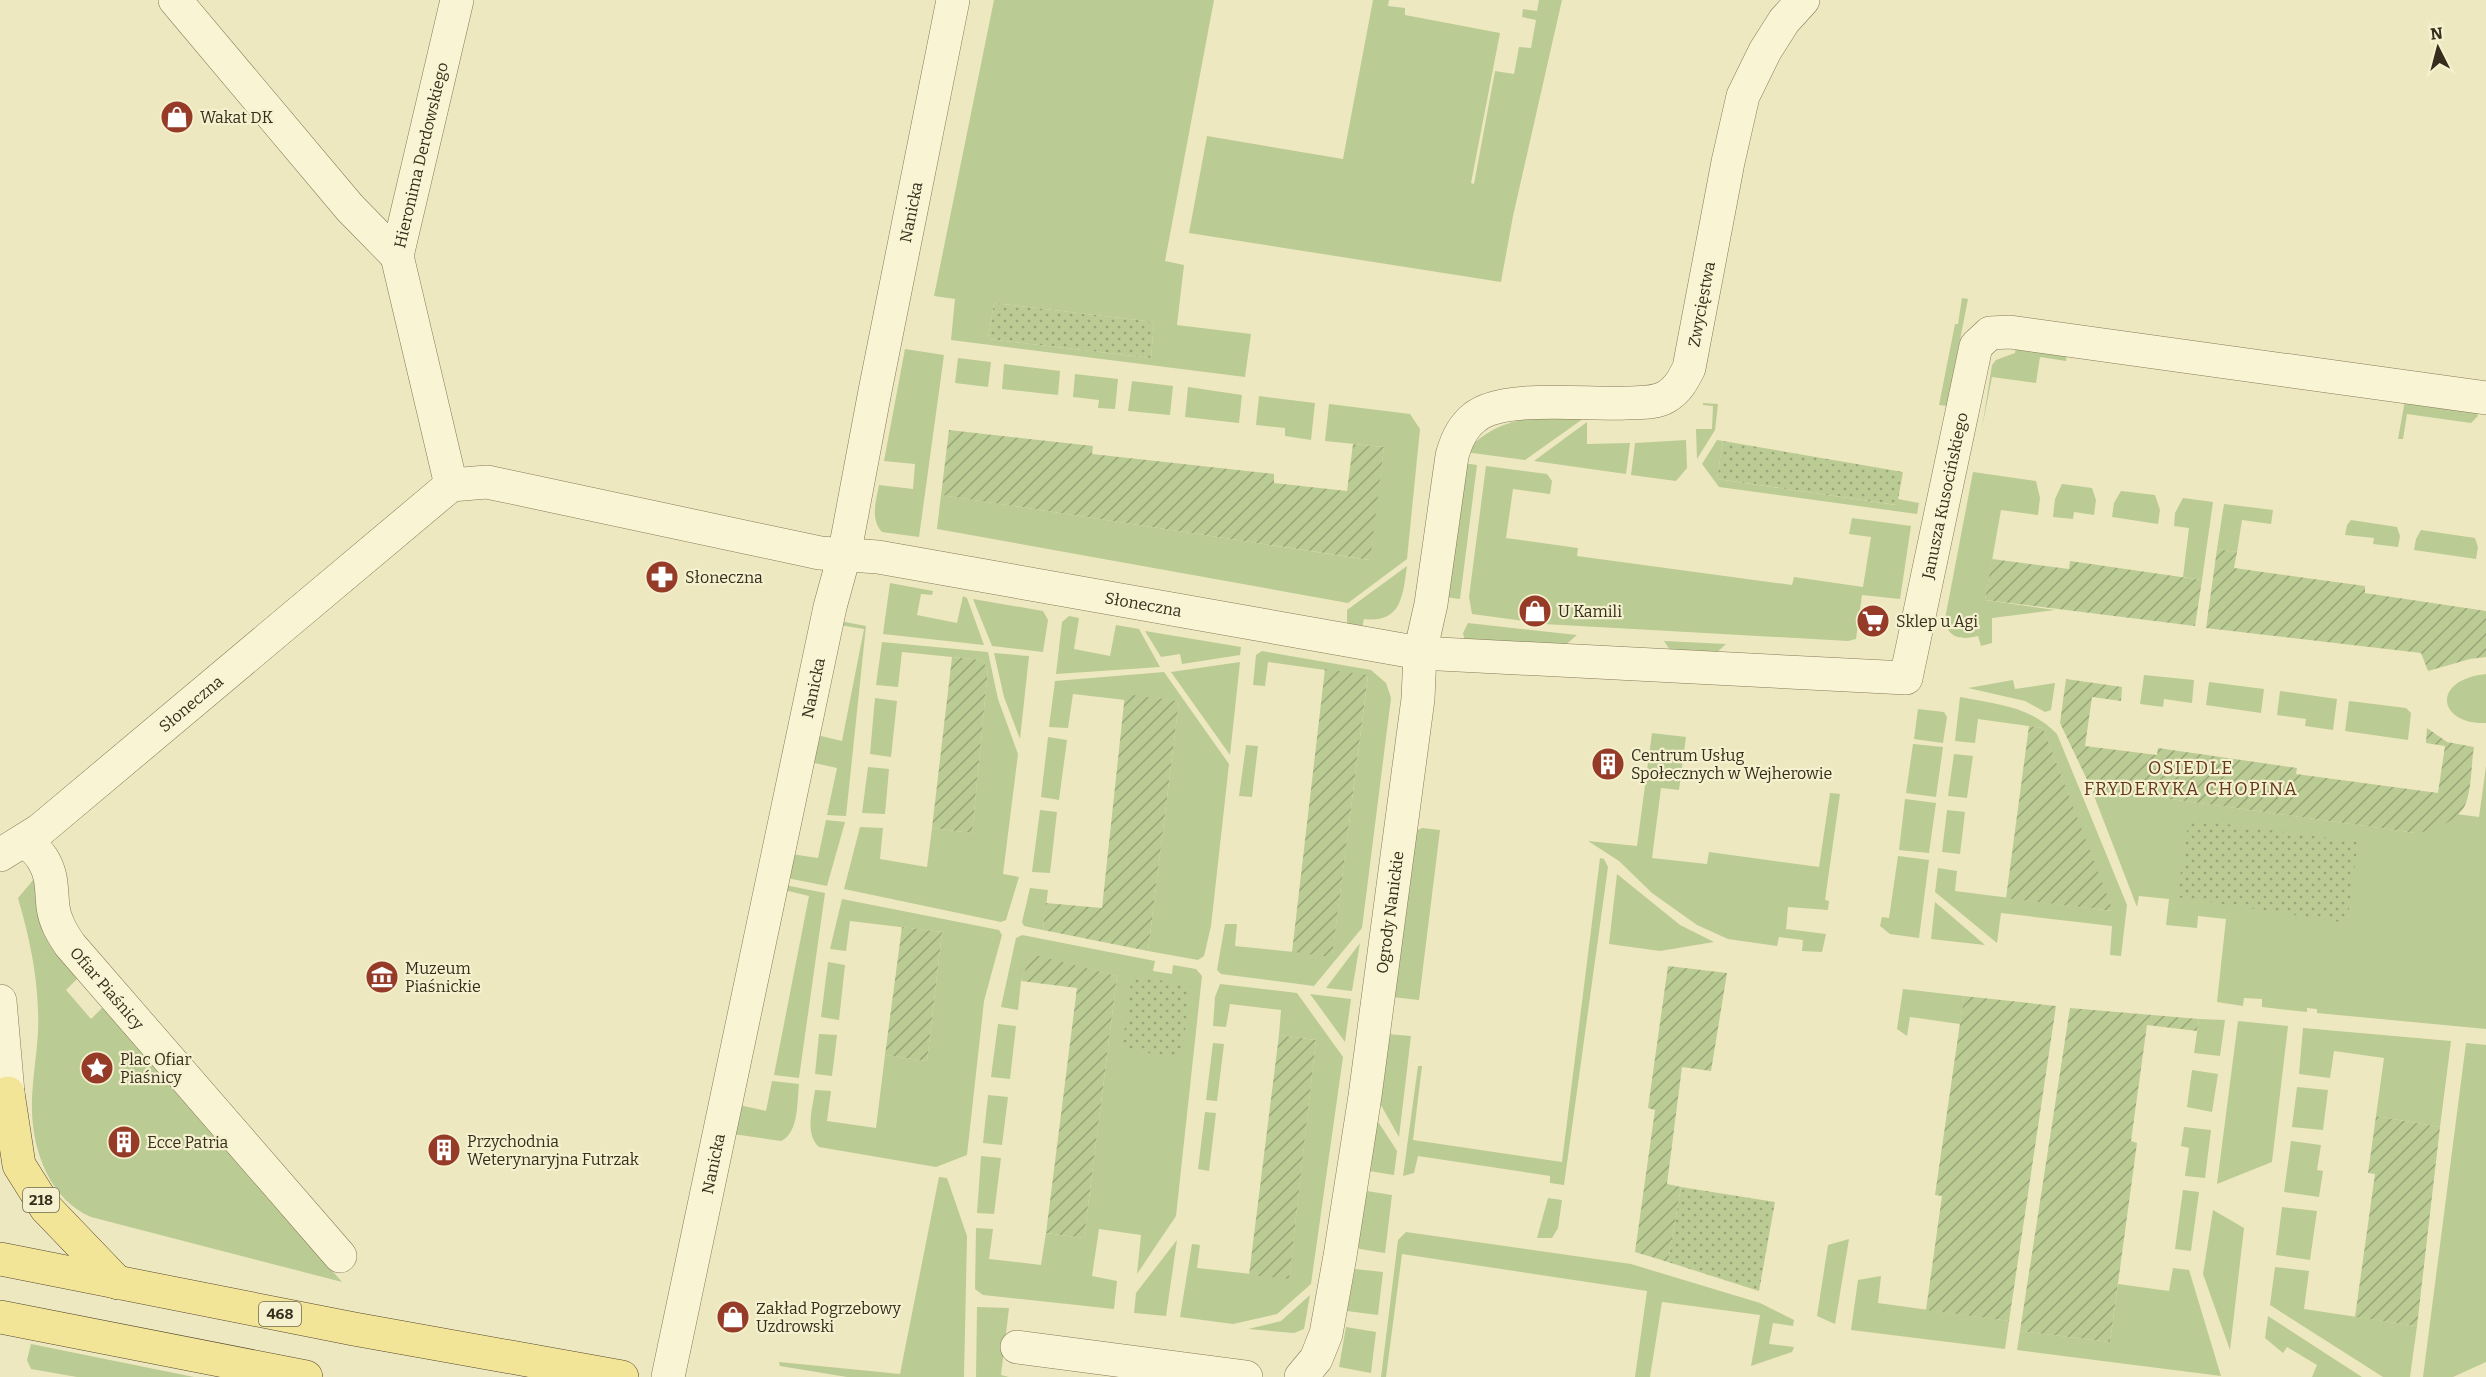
<svg xmlns="http://www.w3.org/2000/svg" width="2486" height="1377" font-family="Bitter,serif">
<style>
.grass{fill:#bbcb94;fill-rule:evenodd}
.park{fill:url(#park-dots)}
.garden{fill:url(#garden-furrows)}
.lines{fill:none;stroke-linecap:round;stroke-linejoin:round}
.minor-casing{stroke:#877958;stroke-width:34}
.major-casing{stroke:#54462c;stroke-width:34}
.minor{stroke:#f9f4d3;stroke-width:33}
.major{stroke:#f2e597;stroke-width:33}
.labels{text-anchor:middle;stroke-width:4.5;stroke-linejoin:round;paint-order:stroke}
.shield{fill:#f5f1cf;stroke:#6f6852;stroke-width:1.5}
.shield-label{font-size:15px;font-weight:bold;fill:#362d1c}
.poi-label{font-size:16px;fill:#362d1c;stroke:#f5f1cf;text-anchor:start}
.street-label{font-size:16px;fill:#362d1c;stroke:#f5f1cf}
.neighbourhood-label{font-size:18px;letter-spacing:1.5px;fill:#63371c;stroke:#f5f1cf}
</style>
<defs>
<pattern id="park-dots" width="8" height="8" patternUnits="userSpaceOnUse" patternTransform="scale(1.5)"><rect width="8" height="8" fill="#bbcb94"/><path d="M2 2h.1M6 6h.1" fill="none" stroke="#99a578" stroke-width="1.8" stroke-linecap="round"/></pattern>
<pattern id="garden-furrows" width="10" height="10" patternUnits="userSpaceOnUse" patternTransform="scale(1.5)"><rect width="10" height="10" fill="#bbcb94"/><path d="M-1 1l2-2M0 10L10 0M9 11l2-2" fill="none" stroke="#99a578"/></pattern>
</defs>
<rect width="100%" height="100%" fill="#eee8c0"/>
<!-- grass -->
<g class="grass">
<path d="M994,0H1214L1165,261L1184,265L1177,325L1251,334L1245,377L951,340L955,299L934,296ZM994,303L1154,322L1151,358L988,339Z"/>
<path d="M1373,0H1389L1388,6L1405,8V15L1500,33L1471,183L1474,184L1495,71L1514,74L1519,47L1531,48L1536,20L1522,17L1523,9L1537,11L1539,0H1562L1513,216L1501,282L1189,233L1207,136L1343,159Z"/>
<path d="M1962,298L1968,299L1947,406L1939,405L1955,324H1958Z"/>
<path d="M2016,346L2067,352L2066,361L2040,357L2036,383L1992,377L1982,428L1992,365L1996,360L2015,353Z"/>
<path d="M905,349L944,355L919,537L882,532C870,519 876,501 879,485L913,489L915,464L884,461Z"/>
<path d="M958,358L991,362L988,387L955,383Z"/>
<path d="M1004,364L1060,371L1058,395L1002,389Z"/>
<path d="M1075,374L1118,379L1115,409L1098,408L1099,400L1073,397Z"/>
<path d="M1132,381L1173,386L1170,415L1128,411Z"/>
<path d="M1188,387L1242,395L1239,423L1185,417Z"/>
<path d="M1259,396L1315,403L1311,440L1285,436V428L1256,425Z"/>
<path d="M2405,400L2477,413L2478,416L2471,423L2407,414L2403,439H2398Z"/>
<path d="M1703,403L1718,404L1715,430L1697,459L1696,429H1712L1713,406L1703,405Z"/>
<path d="M1329,404L1410,414L1420,429L1407,559L1348,603L937,529L941,495L1369,560L1384,447L1325,441Z"/>
<path d="M1587,416L1525,460L1465,452C1502,413 1538,418 1587,416Z"/>
<path d="M1587,422V444L1630,443L1626,474L1534,461Z"/>
<path d="M1686,440L1687,468L1676,481L1631,475L1635,443Z"/>
<path d="M1717,440L1723,441L1717,479L1896,505L1898,499L1919,503L1917,514L1719,487L1702,464Z"/>
<path d="M1463,463L1477,465L1460,599L1444,597Z"/>
<path d="M1486,466L1547,474L1552,481L1550,494L1513,489L1506,538L1578,548L1577,556L1792,585L1794,577L1863,587L1871,537L1849,534L1852,518L1911,526L1900,599L1862,595L1856,639L1848,641L1544,624L1546,600L1527,598L1524,621L1472,614L1469,597Z"/>
<path d="M1973,472L2036,481L2040,498L2038,515L2001,510L1985,600L2055,610L1992,618V643L1981,646L1978,636C1962,640 1947,639 1945,619Z"/>
<path d="M2062,484L2092,488L2096,500L2094,515L2074,512L2073,519L2053,517L2055,499Z"/>
<path d="M2121,491L2155,495L2160,510L2158,524L2112,517L2114,503Z"/>
<path d="M2183,498L2213,502L2202,580L2183,577L2189,528L2174,526L2175,513Z"/>
<path d="M2224,504L2273,510L2271,524L2242,520L2237,552L2217,549Z"/>
<path d="M2351,520L2397,527L2400,536L2398,547L2373,544L2374,538L2345,535L2347,525Z"/>
<path d="M2421,530L2475,538L2478,547L2476,559L2414,550L2416,539Z"/>
<path d="M1407,566C1403,594 1402,624 1364,619L1362,628L1347,625V610Z"/>
<path d="M890,583L933,591L932,595L921,594L917,615L957,623L963,596L967,598L984,645L883,634Z"/>
<path d="M973,599L1043,611L1048,620L1043,652L992,646Z"/>
<path d="M1069,616L1079,618L1074,649L1110,656L1116,625L1139,629L1160,667L1056,674L1062,622Z"/>
<path d="M840,621L866,626L846,816L827,815L837,768L810,762L817,735L842,741L864,629L839,625Z"/>
<path d="M1468,623L1577,635L1563,647L1465,642L1463,633Z"/>
<path d="M1145,631L1241,647L1240,655L1182,664L1180,654L1161,657Z"/>
<path d="M1664,641L1726,644L1714,655L1672,653Z"/>
<path d="M882,642L988,652L998,699L1018,754L1003,874L1019,877L1006,920L1001,922L844,889L860,827L883,828L880,859L927,867L932,828L972,833L988,669L982,660L902,652L898,687L876,685Z"/>
<path d="M1262,651L1371,670L1386,683L1391,698L1362,928L1314,986L1221,974L1217,970L1225,924H1237L1235,946L1332,956L1368,676L1268,662L1265,686L1253,685L1256,655Z"/>
<path d="M994,653L1029,656L1020,739L1004,697Z"/>
<path d="M1240,662L1230,755L1171,672Z"/>
<path d="M1164,672L1229,764L1211,926L1204,956L1198,960L1148,951L1179,701L1125,695V700L1073,694L1068,728L1049,727L1055,681Z"/>
<path d="M2486,674V723C2438,725 2430,680 2486,674Z"/>
<path d="M2144,675L2194,680L2192,703L2164,699L2163,707L2140,704Z"/>
<path d="M2013,680L2015,689L2055,683L2051,710L2045,712L2025,701L1968,688Z"/>
<path d="M2209,682L2264,689L2261,713L2206,705Z"/>
<path d="M2280,691L2337,699L2333,730L2305,726L2306,719L2277,715Z"/>
<path d="M1960,697C1995,704 2031,706 2057,734L2127,905L2121,956L2110,955L2112,926L2001,913L1997,943L1935,892L1938,868L1957,871L1955,891L2112,911L2043,728L1978,719L1975,743L1955,741Z"/>
<path d="M875,698L897,701L891,757L870,754Z"/>
<path d="M2349,701L2406,708L2411,713L2408,740L2345,731Z"/>
<path d="M1918,709L1944,712L1947,717L1943,743L1914,739Z"/>
<path d="M1652,733L1686,737L1679,790L1661,788L1652,858L1707,864L1709,852L1819,867L1830,793L1840,794L1825,900L1829,901L1828,910L1788,907L1786,929L1826,934L1822,952L1802,951L1803,940L1779,937L1777,946L1728,939L1697,925L1652,893L1619,861L1588,841L1637,846Z"/>
<path d="M1048,737L1067,740L1059,800L1041,797Z"/>
<path d="M1913,744L1943,747L1936,797L1906,793Z"/>
<path d="M1246,745L1258,746L1252,797L1239,796Z"/>
<path d="M1954,754L1973,756L1967,798L1948,796Z"/>
<path d="M2486,766V1029L2317,1013V1009L2307,1008V1012L2262,1007V999L2244,998L2243,1006L2217,1002L2226,919L2198,916L2197,928L2166,925L2169,899L2139,896L2137,907L2091,788L2416,833L2450,820L2456,814L2479,817Z"/>
<path d="M868,767L889,769L885,814L862,813Z"/>
<path d="M1905,799L1936,803L1929,853L1899,850Z"/>
<path d="M1040,810L1057,812L1050,873L1032,872Z"/>
<path d="M1947,810L1965,812L1960,854L1942,852Z"/>
<path d="M826,820L845,822L827,886L787,878L791,854L818,858Z"/>
<path d="M1422,828L1440,830L1419,1000L1392,997L1414,832Z"/>
<path d="M1898,856L1929,860L1919,938L1890,934L1880,926L1882,917L1889,918Z"/>
<path d="M1600,858L1604,859L1608,867L1564,1185L1550,1183V1176L1418,1156L1414,1173L1403,1176L1418,1066H1422L1413,1140L1562,1162Z"/>
<path d="M1617,874L1680,925L1714,942L1660,951L1609,944Z"/>
<path d="M34,879L37,912L44,927L81,975L66,990L91,1019L105,1005L176,1090L342,1282L91,1217C51,1200 33,1153 32,1111C31,1078 40,1044 38,1011C37,972 29,936 18,898Z"/>
<path d="M785,885L825,893L799,1078L774,1075L809,896L784,890Z"/>
<path d="M1030,888L1048,890L1043,930L1024,926L1022,922Z"/>
<path d="M842,899L999,930L1002,935L984,1001L967,1155L936,1167L819,1147C804,1134 813,1107 815,1090L831,1091L827,1121L876,1128L885,1055L927,1061L942,932L850,921L846,951L830,949Z"/>
<path d="M1935,902L1985,945L1931,939Z"/>
<path d="M1022,935L1155,961L1153,971L1172,974L1173,965L1196,969L1202,976L1176,1216L1137,1274L1141,1235L1099,1229L1092,1276L1117,1281L1114,1309L983,1295L975,1289L976,1228L993,1229L989,1259L1041,1265L1046,1233L1084,1238L1117,976L1031,955L1021,981L1018,1010L1001,1007L1016,938Z"/>
<path d="M1360,943L1352,991L1326,988Z"/>
<path d="M828,962L845,965L839,1020L821,1017Z"/>
<path d="M1220,984L1297,993L1343,1057L1311,1284L1277,1314L1233,1324L1180,1317L1192,1244L1200,1245L1197,1268L1289,1278L1316,1040L1279,1035L1281,1010L1230,1004L1226,1027L1213,1026L1215,997Z"/>
<path d="M1903,989L1964,996L1960,1024L1910,1017L1907,1036L1897,1029Z"/>
<path d="M1310,994L1351,999L1345,1042Z"/>
<path d="M2199,1019L2225,1020L2220,1056L2194,1053Z"/>
<path d="M2238,1021L2288,1026L2272,1162L2217,1184Z"/>
<path d="M998,1024L1016,1026L1010,1079L991,1077Z"/>
<path d="M2303,1028L2451,1041L2440,1127L2376,1116L2384,1058L2334,1051L2330,1078L2299,1074Z"/>
<path d="M819,1034L837,1035L832,1076L815,1074Z"/>
<path d="M1387,1034L1411,1036L1399,1137L1378,1100Z"/>
<path d="M1213,1043L1224,1044L1217,1101L1206,1100Z"/>
<path d="M2466,1043L2486,1045V1362L2453,1377H2423Z"/>
<path d="M2192,1070L2218,1074L2212,1112L2187,1107Z"/>
<path d="M772,1081L799,1084C797,1102 799,1133 781,1141L733,1134L739,1105L766,1111Z"/>
<path d="M2297,1087L2328,1090L2323,1130L2292,1127Z"/>
<path d="M988,1095L1008,1097L1002,1145L983,1143Z"/>
<path d="M1205,1112L1216,1113L1209,1171L1198,1169Z"/>
<path d="M1377,1120L1397,1151L1394,1175L1369,1171Z"/>
<path d="M2184,1127L2211,1130L2205,1178L2185,1176L2189,1148L2181,1146Z"/>
<path d="M2291,1141L2321,1145L2317,1170L2323,1171L2319,1197L2284,1192Z"/>
<path d="M981,1156L1001,1158L994,1214L977,1213Z"/>
<path d="M939,1177L947,1178L967,1236L964,1377H847L780,1366L779,1362L900,1374Z"/>
<path d="M2183,1190L2199,1192L2191,1251L2175,1249Z"/>
<path d="M1367,1191L1392,1195L1385,1253L1360,1249L1358,1247Z"/>
<path d="M1548,1198L1562,1200L1558,1228L1552,1238H1537Z"/>
<path d="M2282,1207L2317,1211L2310,1260L2276,1255Z"/>
<path d="M2213,1210L2244,1228L2230,1350L2203,1274Z"/>
<path d="M1406,1232L1631,1264L1760,1303L1794,1320L1793,1326L1773,1323L1769,1344L1794,1347L1792,1352L1751,1366L1760,1315L1662,1302L1650,1377H1635L1647,1291L1402,1254L1386,1377H1381L1398,1240Z"/>
<path d="M1849,1239L1835,1324L1817,1316L1828,1245Z"/>
<path d="M1177,1240L1166,1316L1134,1313L1136,1293Z"/>
<path d="M2275,1267L2309,1271L2304,1309L2417,1326L2410,1377H2383L2270,1305Z"/>
<path d="M2173,1268L2189,1270L2221,1376L2017,1350L2020,1331L2110,1342L2118,1284L2169,1291Z"/>
<path d="M1355,1269L1383,1272L1378,1315L1347,1311Z"/>
<path d="M1881,1276L1878,1303L2009,1321L2005,1349L1851,1330L1858,1280Z"/>
<path d="M1310,1295L1304,1329L1294,1333L1248,1329L1281,1321Z"/>
<path d="M977,1307L1009,1308L1001,1375L1009,1377H976Z"/>
<path d="M2268,1316L2362,1377H2312L2317,1365L2287,1347L2283,1353L2265,1338Z"/>
<path d="M1346,1327L1376,1332L1371,1373L1339,1367Z"/>
<path d="M31,1344L194,1377H77L31,1369L27,1360Z"/>
</g>
<!-- park -->
<g class="park">
<path d="M994,303L1154,322L1151,358L988,339Z"/>
<path d="M1723,441L1903,472L1897,505L1717,479Z"/>
<path d="M2189,819L2358,842L2347,923L2177,897Z"/>
<path d="M1132,976L1190,985L1182,1058L1122,1049Z"/>
<path d="M1681,1187L1775,1202L1759,1291L1668,1262Z"/>
</g>
<!-- garden -->
<g class="garden">
<path d="M949,430L1093,446L1092,454L1274,474V483L1347,491L1353,444L1384,447L1370,560L941,495Z"/>
<path d="M2217,549L2237,552L2234,568L2365,586V593L2486,611V657L2470,659L2428,671L2421,653L2206,628Z"/>
<path d="M1992,559L2069,569L2070,561L2202,580L2195,626L1985,600Z"/>
<path d="M952,657L982,660L988,669L972,833L932,828Z"/>
<path d="M1325,669L1368,675L1332,957L1292,952Z"/>
<path d="M2066,679L2122,687L2121,701L2092,697L2085,746L2157,755L2158,748L2297,768L2296,774L2438,793L2445,746L2426,743L2427,728L2447,742L2474,747C2471,764 2472,786 2466,803C2459,821 2433,831 2416,833L2091,788L2060,723Z"/>
<path d="M1125,694L1179,701L1148,951L1043,930L1046,903L1102,908Z"/>
<path d="M2029,726L2043,728L2113,911L2006,898Z"/>
<path d="M902,927L942,932L927,1061L885,1055Z"/>
<path d="M1031,954L1117,976L1084,1238L1046,1233L1077,988L1021,981Z"/>
<path d="M1668,966L1727,973L1711,1071L1682,1067L1667,1184L1681,1187L1668,1262L1635,1252L1655,1110L1648,1108Z"/>
<path d="M1964,996L2056,1006L2009,1321L1926,1310L1942,1196L1935,1195Z"/>
<path d="M2070,1008L2199,1019L2197,1031L2147,1025L2131,1141L2137,1143L2110,1342L2020,1331Z"/>
<path d="M1279,1035L1316,1040L1289,1279L1249,1275Z"/>
<path d="M2376,1116L2440,1127L2417,1326L2355,1317L2375,1174L2368,1173Z"/>
</g>
<g class="lines">
<!-- minor casing -->
<g class="minor-casing">
<g id="minor">
<path d="M175,0L350,208L397,256"/>
<path id="s1" d="M451,485L397,256L457,0"/>
<path id="s2" d="M25,841C31,846 38,851 42,858C53,875 51,889 53,907C55,922 62,933 70,945L340,1256"/>
<path id="s3" d="M0,855L40,830L451,485L487,482L820,553L878,557L1420,653L1906,678L1976,346L1990,333L2010,332L2486,398"/>
<path d="M0,1001L8,1093L2,1121"/>
<path d="M1017,1347L1246,1377"/>
<path id="s4" d="M668,1377L830,607L844,556L875,391L953,0"/>
<path id="s5" d="M1301,1377L1316,1359L1326,1334L1340,1256L1365,1096L1418,699L1420,653L1431,604L1452,456C1456,441 1463,426 1475,417C1503,394 1588,405 1626,403C1639,402 1654,404 1666,397C1678,390 1683,380 1689,368L1728,162L1743,96L1765,51L1784,21L1803,0"/>
</g>
</g>
<!-- major casing -->
<g class="major-casing">
<g id="major">
<path d="M8,1093L19,1165L46,1208L118,1283"/>
<path d="M0,1259L354,1329L622,1377"/>
<path d="M0,1317L306,1377"/>
</g>
</g>
<!-- minor -->
<use href="#minor" class="minor"/>
<!-- major -->
<use href="#major" class="major"/>
</g>
<!-- icons -->
<defs>
<g id="shop-disc" transform="scale(1.725)"><circle r="9.5" fill="#953b28" stroke="#f5f1cf"/><path d="M-5-2.5h2.3a2.7 3.5 0 0 1 5.4 0H5L5.5 6h-11ZM-1.5-2.5h3a1.5 2.3 0 0 0-3 0Z" fill="#fff"/></g>
<g id="pharmacy-disc" transform="scale(1.725)"><circle r="9.5" fill="#953b28" stroke="#f5f1cf"/><path d="M-2-6h4v4h4v4h-4v4h-4v-4h-4v-4h4Z" fill="#fff"/></g>
<g id="supermarket-disc" transform="scale(1.725)"><circle r="9.5" fill="#953b28" stroke="#f5f1cf"/><path d="M-6-5.5h2.5l.6 2H6L4.5 2H-2.5L-4.4-4H-6ZM-1.5 3.2a1.3 1.3 0 1 0 .1 0ZM3 3.2a1.3 1.3 0 1 0 .1 0Z" fill="#fff"/></g>
<g id="building-disc" transform="scale(1.725)"><circle r="9.5" fill="#953b28" stroke="#f5f1cf"/><path d="M-4-6H4V6H1V3H-1V6H-4ZM-2.5-4.3h1.7v1.8h-1.7ZM.8-4.3h1.7v1.8H.8ZM-2.5-1h1.7V.8h-1.7ZM.8-1h1.7V.8H.8Z" fill="#fff"/></g>
<g id="museum-disc" transform="scale(1.725)"><circle r="9.5" fill="#953b28" stroke="#f5f1cf"/><path d="M0-6L6-3V-2H-6V-3ZM-5-1h2V3h-2ZM-1-1h2V3h-2ZM3-1h2V3H3ZM-6 4H6V6H-6Z" fill="#fff"/></g>
<g id="sight-disc" transform="scale(1.725)"><circle r="9.5" fill="#953b28" stroke="#f5f1cf"/><path d="M0-6L1.8-2.2L6-1.7L2.9 1.2L3.7 5.4L0 3.3L-3.7 5.4L-2.9 1.2L-6-1.7L-1.8-2.2Z" fill="#fff"/></g>
</defs>
<g fill-rule="evenodd">
<use href="#shop-disc" x="177" y="117"/>
<use href="#pharmacy-disc" x="662" y="577"/>
<use href="#shop-disc" x="1535" y="611"/>
<use href="#supermarket-disc" x="1873" y="621"/>
<use href="#building-disc" x="1608" y="764"/>
<use href="#museum-disc" x="382" y="977"/>
<use href="#sight-disc" x="97" y="1068"/>
<use href="#building-disc" x="124" y="1142"/>
<use href="#building-disc" x="444" y="1150"/>
<use href="#shop-disc" x="733" y="1317"/>
</g>
<g class="labels">
<!-- shield labels -->
<g class="shield">
<rect x="23" y="1188" width="36" height="24" rx="4.5"/>
<rect x="259" y="1302" width="42" height="24" rx="4.5"/>
</g>
<g class="shield-label">
<text x="41" y="1205">218</text>
<text x="280" y="1319">468</text>
</g>
<!-- poi labels -->
<g class="poi-label">
<text x="200" y="123">Wakat DK</text>
<text x="685" y="583">Słoneczna</text>
<text x="1558" y="617">U Kamili</text>
<text x="1896" y="627">Sklep u Agi</text>
<text x="1631" y="761">Centrum Usług<tspan x="1631" dy="18">Społecznych w Wejherowie</tspan></text>
<text x="405" y="974">Muzeum<tspan x="405" dy="18">Piaśnickie</tspan></text>
<text x="120" y="1065">Plac Ofiar<tspan x="120" dy="18">Piaśnicy</tspan></text>
<text x="467" y="1147">Przychodnia<tspan x="467" dy="18">Weterynaryjna Futrzak</tspan></text>
<text x="147" y="1148">Ecce Patria</text>
<text x="756" y="1314">Zakład Pogrzebowy<tspan x="756" dy="18">Uzdrowski</tspan></text>
</g>
<!-- street labels -->
<g class="street-label">
<text dy="6" stroke="none"><textPath href="#s1" startOffset="339">Hieronima Derdowskiego</textPath></text>
<text dy="6" stroke="none"><textPath href="#s4" startOffset="1190">Nanicka</textPath></text>
<text dy="6" stroke="none"><textPath href="#s5" startOffset="1281">Zwycięstwa</textPath></text>
<text dy="6" stroke="none"><textPath href="#s3" startOffset="2242">Janusza Kusocińskiego</textPath></text>
<text dy="6" stroke="none"><textPath href="#s3" startOffset="1288">Słoneczna</textPath></text>
<text dy="6" stroke="none"><textPath href="#s4" startOffset="704">Nanicka</textPath></text>
<text dy="6" stroke="none"><textPath href="#s3" startOffset="244">Słoneczna</textPath></text>
<text dy="6" stroke="none"><textPath href="#s5" startOffset="477">Ogrody Nanickie</textPath></text>
<text dy="6" stroke="none"><textPath href="#s2" startOffset="174">Ofiar Piaśnicy</textPath></text>
<text dy="6" stroke="none"><textPath href="#s4" startOffset="218">Nanicka</textPath></text>
</g>
<!-- neighbourhood labels -->
<g class="neighbourhood-label">
<text x="2191" y="774">OSIEDLE<tspan x="2191" dy="21">FRYDERYKA CHOPINA</tspan></text>
</g>
</g>
<!-- north arrow -->
<g transform="translate(2438 48) rotate(354)" stroke="#f5f1cf" stroke-width="4.5" paint-order="stroke">
<path d="M0-4.5L10 22L0 15L-10 22Z" fill="#362d1c"/>
<text y="-9" font-size="16" font-weight="bold" text-anchor="middle" fill="#362d1c">N</text>
</g>
</svg>
